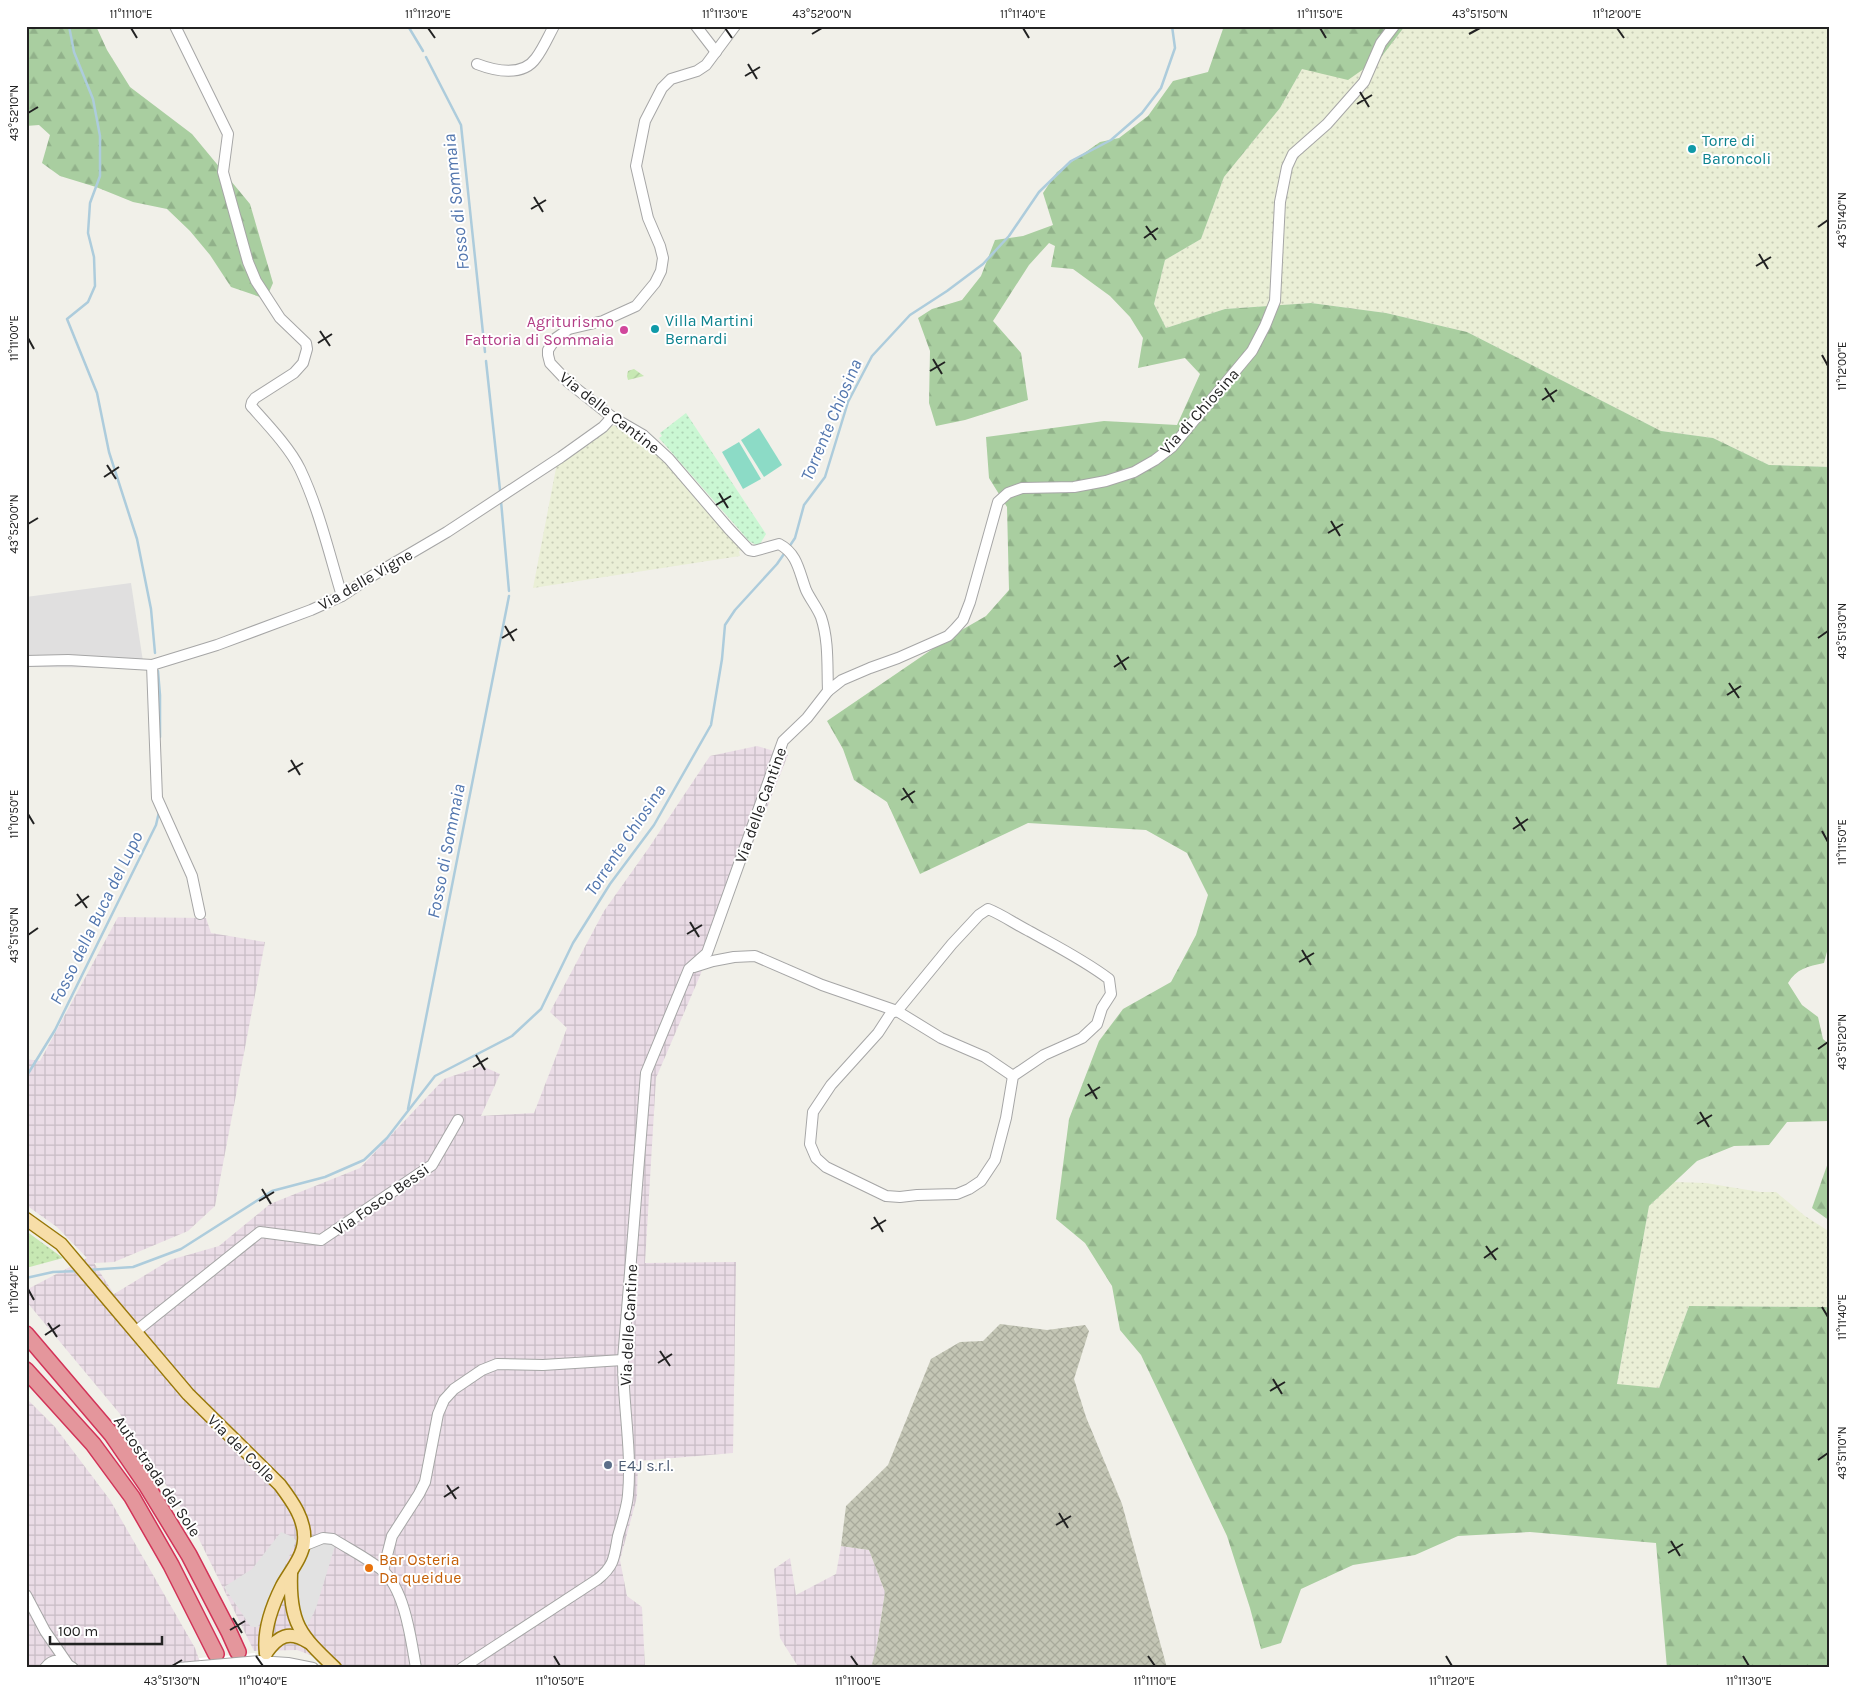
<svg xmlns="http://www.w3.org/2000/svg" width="1856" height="1694" font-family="Karla,sans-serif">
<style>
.residential{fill:#e0dfdf}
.industrial{fill:url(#industrial-grid)}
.construction{fill:url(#construction-cross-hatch)}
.farmland{fill:url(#farmland-dots)}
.grass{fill:url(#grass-dots)}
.forest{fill:url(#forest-firs)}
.park{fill:url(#park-dots)}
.garden{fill:url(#garden-furrows)}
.pitch{fill:#8cdbc6}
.parking{fill:#e2e2e2}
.pier{fill:#fff}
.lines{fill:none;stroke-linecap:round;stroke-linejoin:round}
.stream{stroke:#adccdc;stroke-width:2.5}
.minor-casing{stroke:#a6a6a6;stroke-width:12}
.major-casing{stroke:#987808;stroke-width:15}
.highway-casing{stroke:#d33358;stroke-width:18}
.minor{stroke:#fff;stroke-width:10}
.major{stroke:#f7dea8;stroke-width:12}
.highway{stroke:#e4969c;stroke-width:15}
.minor-bridge-casing{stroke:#a6a6a6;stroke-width:12;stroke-linecap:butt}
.minor-bridge{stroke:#fff;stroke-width:10}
.ticks{fill:none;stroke:#222;stroke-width:2}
.culture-dot{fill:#0f9aa8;stroke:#fff;stroke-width:2}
.hotel-dot{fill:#d1479c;stroke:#fff;stroke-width:2}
.service-dot{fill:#5c6f8a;stroke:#fff;stroke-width:2}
.food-dot{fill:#e8710a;stroke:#fff;stroke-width:2}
.labels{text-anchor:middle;stroke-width:4;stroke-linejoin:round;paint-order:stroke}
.culture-label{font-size:16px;fill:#0d838f;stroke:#fff;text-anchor:start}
.hotel-label{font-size:16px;fill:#b23c85;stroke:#fff;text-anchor:end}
.street-label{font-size:16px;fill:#222;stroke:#fff}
.service-label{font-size:16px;fill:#4e5e75;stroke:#fff;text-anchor:start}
.food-label{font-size:16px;fill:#c56008;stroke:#fff;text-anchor:start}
.water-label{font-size:18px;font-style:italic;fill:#5276ae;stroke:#fff}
.neatline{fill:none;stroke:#222;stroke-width:2}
.ticks-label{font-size:12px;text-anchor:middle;fill:#222}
</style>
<defs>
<pattern id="industrial-grid" width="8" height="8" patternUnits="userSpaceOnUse" patternTransform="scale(1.25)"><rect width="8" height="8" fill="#eadce6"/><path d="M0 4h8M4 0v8" fill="none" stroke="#c8bcc5"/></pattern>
<pattern id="construction-cross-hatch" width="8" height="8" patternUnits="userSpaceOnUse" patternTransform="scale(1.25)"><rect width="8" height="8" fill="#c4c6b5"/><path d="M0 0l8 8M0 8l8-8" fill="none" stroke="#a8aa9b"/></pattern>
<pattern id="farmland-dots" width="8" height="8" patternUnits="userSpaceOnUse" patternTransform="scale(1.25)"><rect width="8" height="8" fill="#eaefd6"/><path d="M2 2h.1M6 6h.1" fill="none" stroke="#c8cdb7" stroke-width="1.8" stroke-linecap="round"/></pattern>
<pattern id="grass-dots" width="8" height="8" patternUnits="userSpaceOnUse" patternTransform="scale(1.25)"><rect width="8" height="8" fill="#c7e8b3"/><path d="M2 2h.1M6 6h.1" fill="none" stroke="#abc79a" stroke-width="1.8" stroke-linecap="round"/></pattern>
<pattern id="forest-firs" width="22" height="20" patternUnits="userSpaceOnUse" patternTransform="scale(1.25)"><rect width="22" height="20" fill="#a9cea0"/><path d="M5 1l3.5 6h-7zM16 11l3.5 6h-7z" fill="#91b18a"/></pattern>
<pattern id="park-dots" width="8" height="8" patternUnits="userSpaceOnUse" patternTransform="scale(1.25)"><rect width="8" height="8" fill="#caf7d3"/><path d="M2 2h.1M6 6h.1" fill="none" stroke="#add3b5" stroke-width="1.8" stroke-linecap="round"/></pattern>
<pattern id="garden-furrows" width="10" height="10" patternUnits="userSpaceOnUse" patternTransform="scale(1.25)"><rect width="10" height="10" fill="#c7e8b3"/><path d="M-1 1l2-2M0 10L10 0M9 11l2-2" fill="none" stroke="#abc79a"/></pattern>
</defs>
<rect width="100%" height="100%" fill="#f1f0e9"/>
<!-- residential -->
<path class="residential" d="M131,583L144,668L26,667V597Z"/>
<!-- industrial -->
<g class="industrial">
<path d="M757,746L788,755L699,978L656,1078L645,1263L736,1262L733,1453L638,1461L637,1497L620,1560L627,1596L642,1607L645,1668H345L297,1650L254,1651L192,1525L120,1414L26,1301V1290L87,1258L57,1227L26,1205V1059L40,1061L118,917L206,918L211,933L265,942L215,1206L188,1231L114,1262L94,1263L114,1294L170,1260L219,1246L270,1204L360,1168L444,1079L482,1066L500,1074L481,1116L534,1113L567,1028L550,1012L604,911L648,849L710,756Z"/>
<path d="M26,1398L55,1427L110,1500L195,1648L202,1668H26Z"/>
<path d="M841,1546L869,1550L885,1592L877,1645L871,1668H799L780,1638L774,1569L790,1558L796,1595L836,1574Z"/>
</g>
<!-- construction -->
<path class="construction" d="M1000,1324L1047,1330L1085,1325L1089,1331L1074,1379L1086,1417L1122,1504L1167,1668H871L877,1645L885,1592L869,1550L841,1546L846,1506L888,1465L931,1359L960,1342L983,1341Z"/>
<!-- farmland -->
<g class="farmland">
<path d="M1405,26H1830V467L1769,465L1713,438L1661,431L1467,332L1386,313L1311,303L1225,309L1166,328L1154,304L1165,260L1201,239L1224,177L1280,108L1302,69L1382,56Z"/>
<path d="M615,425L649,443L743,550L739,551L740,556L533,588L557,463L607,428Z"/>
<path d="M1674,1182L1706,1183L1760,1192H1776L1805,1216L1830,1232V1307L1689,1306L1659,1388L1617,1385L1649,1206Z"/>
</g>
<!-- grass -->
<path class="grass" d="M26,1231L63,1258L26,1268Z"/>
<!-- forest -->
<g class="forest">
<path d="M26,26H96L107,50L130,87L192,134L250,204L273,283L266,299L231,287L210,255L190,231L167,209L133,202L96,187L60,176L42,163L50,135L39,125L26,126Z"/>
<path d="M1224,26H1405L1382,56L1348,80L1302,69L1280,108L1224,177L1201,239L1165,260L1154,304L1166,328L1225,309L1311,303L1386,313L1467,332L1661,431L1713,438L1769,465L1830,467V940L1824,963C1808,966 1796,969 1788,983L1802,1005L1818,1017L1823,1039L1830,1045V1121L1787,1122L1769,1145L1734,1146L1697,1161L1649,1206L1617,1384L1659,1388L1689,1306L1830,1307V1668H1667L1656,1543L1530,1532L1458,1536L1415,1555L1353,1565L1301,1589L1281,1643L1261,1649L1250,1608L1227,1536L1141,1355L1120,1330L1112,1286L1085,1243L1056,1219L1069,1119L1099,1041L1123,1009L1171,982L1196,935L1208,895L1187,853L1146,830L1028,823L920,874L887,802L854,780L843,749L827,721L953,635L986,616L1009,590L1007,507L989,478L986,437L1104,421L1177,425L1200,374L1185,358L1138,368L1143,338L1130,317L1110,296L1073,269L1051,267L1055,246L1049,243L1029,265L993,321L1021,353L1028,400L965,420L936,426L929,403L930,351L918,318L932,309L962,300L981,276L995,240L1023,236L1053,225L1043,193L1057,172L1100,142L1119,138L1148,116L1173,81L1208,72Z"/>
<path d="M1830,1157V1221L1812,1208Z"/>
</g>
<!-- park -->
<path class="park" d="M686,413L766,534L760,544L756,545L749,541L659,438L662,436L660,433Z"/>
<!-- garden -->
<path class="garden" d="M634,369L644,376L628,380L627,376L628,371Z"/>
<!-- pitch -->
<g class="pitch">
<path d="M759,428L782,465L764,477L741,440Z"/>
<path d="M739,442L761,479L743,489L722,452Z"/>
</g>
<!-- parking -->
<g class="parking">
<path d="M281,1532L293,1537L296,1541L258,1627H251L224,1587L252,1569Z"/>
<path d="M322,1540L335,1546L316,1608L306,1629L296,1611V1578L309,1547Z"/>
</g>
<!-- pier -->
<path class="pier" d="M255,1653L261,1668H203L199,1658Z"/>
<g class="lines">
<!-- stream -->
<g class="stream">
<path d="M69,26L74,52L93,99L100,136V176L90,203L88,233L94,257L95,286L88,302L67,319L97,393L109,452L137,539L151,609L155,653"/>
<path d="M408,26L423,51"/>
<path d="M426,57L461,125L485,352"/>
<path d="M486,361L500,490"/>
<path d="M501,501L509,591"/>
<path d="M789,547L795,538L804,505L825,477L848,402L872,356L910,315L947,291L983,264L1009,236L1039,192L1071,161L1111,140L1142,113L1161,88L1175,48L1172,26"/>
<path d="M158,671L160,695V737"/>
<path d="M26,1077L55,1030L156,825L159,812"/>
<path d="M408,1109L509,596"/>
<path d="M88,1270L133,1267L181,1249L272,1191L325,1177L364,1160L387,1138L435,1076L512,1036L541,1009L573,943L610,884L654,825L711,725L722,659L725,625L735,610L777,564L786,551"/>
<path d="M26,1278L53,1272L78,1271"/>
</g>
<!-- minor casing -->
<g class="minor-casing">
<g id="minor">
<path d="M175,26L228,134L223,172L248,262L256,281L280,318L306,343L307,349L303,363L294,373L255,398L252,402L251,406C267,424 290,448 300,469C319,509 329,553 342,596"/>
<path d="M696,26L716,52"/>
<path d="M477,64C495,71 523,77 536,58C543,49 548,37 554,26"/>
<path d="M26,661L68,660L152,665L217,645L311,610L342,596L372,576L447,532L561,457L603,427L612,417"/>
<path d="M152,665L157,798L192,876L200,914"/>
<path d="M828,691L842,680L870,668L898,658L948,636L955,629L963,620L970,602L998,502L1008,493L1022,488L1074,487L1106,481L1134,472L1155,460L1172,447L1252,351L1265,326L1275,301L1280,202L1287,167L1293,154L1327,124L1364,82L1381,43L1394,26"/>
<path d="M988,909C1003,915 1015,924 1029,931C1056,946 1084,960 1109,979L1111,994L1102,1008L1097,1024L1082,1038L1044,1055L1013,1076L1006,1118L995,1160L981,1181L969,1189L957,1194L917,1195L900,1197L886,1196L826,1167L816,1158L810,1144L813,1112L831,1085L878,1033L891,1013L897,1011L952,944L979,915Z"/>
<path d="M694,967L713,961L734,957L755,956L822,985L897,1011L941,1038L985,1057L1013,1076"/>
<path d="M135,1332L260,1232L321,1240L432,1165L458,1120"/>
<path d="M303,1546L323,1538L333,1539C349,1549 367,1558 382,1570C405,1589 411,1640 416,1668"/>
<path d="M383,1571L392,1536L419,1494L425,1482L438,1414L444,1400L454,1389L482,1370L497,1364L543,1365L623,1360"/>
<path d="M26,1595L45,1631L67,1663"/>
<path d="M258,1661L288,1663L313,1668"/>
<path d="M45,1668C54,1656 63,1661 73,1668"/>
<path d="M179,1668L202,1666"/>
<path d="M462,1668L598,1579C615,1565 614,1557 618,1536C622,1522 627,1508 628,1495C632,1450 623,1405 623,1360L646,1073L689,969L707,953L783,741L807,718L828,691C827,666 829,641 821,617C817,607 810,599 806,590C799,572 798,554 779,544L754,551L749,550L729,529L669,459L643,435L612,417L568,382L550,363L548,355V350L556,338L569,329L603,321L636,306L655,283L661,271L663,258L660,246L648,218L636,166L645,121L662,88L671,79L697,71L706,65L735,26"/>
</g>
</g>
<!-- major casing -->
<g class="major-casing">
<g id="major">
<path d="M26,1219L61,1244L188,1394L280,1485C292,1501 306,1520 304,1541C303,1557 289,1573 282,1586C272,1606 263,1631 266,1653"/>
<path d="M291,1573C289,1623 300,1635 335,1668"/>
<path d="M266,1653C278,1636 289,1630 308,1642"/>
</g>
</g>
<!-- highway casing -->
<g class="highway-casing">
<g id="highway">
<path d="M26,1334L112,1435L147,1486L189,1555L229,1632L238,1652"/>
<path d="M26,1370L93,1444L132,1497L171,1565L216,1654"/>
</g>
</g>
<!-- minor -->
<use href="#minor" class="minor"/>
<!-- major -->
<use href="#major" class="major"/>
<!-- highway -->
<use href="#highway" class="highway"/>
<!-- minor-bridge casing -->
<g class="minor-bridge-casing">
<path id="minor-bridge" d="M202,1666L258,1661"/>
</g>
<!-- minor-bridge -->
<use href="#minor-bridge" class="minor-bridge"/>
</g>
<!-- ticks -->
<path class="ticks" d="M131,28L137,38M428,28L435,38M725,28L732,38M1023,28L1029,38M1320,28L1326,38M1617,28L1624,38M812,34L822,28M1469,34L1480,28M748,64L757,79M745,76L760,67M1360,92L1369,107M1357,104L1372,95M28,113L38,107M534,197L543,212M531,209L546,200M1146,226L1156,240M1818,227L1828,220M1144,238L1158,228M1759,254L1768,269M1756,266L1771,257M320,331L330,346M28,338L34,349M318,343L332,334M1822,355L1828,366M933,359L942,374M930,371L945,362M1545,388L1554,402M1542,400L1557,390M107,465L116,479M104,477L119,467M719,493L728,508M716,505L731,496M1331,521L1340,536M28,524L38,518M1328,533L1343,524M505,626L514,641M502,638L517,629M1818,638L1828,631M1117,655L1126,670M1114,667L1129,657M1729,683L1739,698M1727,695L1741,686M291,760L300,775M288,772L303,763M903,788L913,803M901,800L915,791M28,814L34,824M1516,817L1525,831M1513,829L1528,819M1822,831L1828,842M77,894L87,908M75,906L89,896M690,922L699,937M687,934L702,925M28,935L38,928M1302,950L1311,965M1299,962L1314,953M1818,1049L1828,1042M476,1055L485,1070M473,1067L488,1058M1088,1084L1097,1099M1085,1096L1100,1087M1700,1112L1709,1127M1697,1124L1712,1115M262,1189L271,1204M259,1201L274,1192M874,1217L883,1232M871,1229L886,1220M1486,1246L1496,1260M1484,1258L1498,1248M28,1289L34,1300M1822,1307L1828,1317M48,1323L57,1337M45,1335L60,1325M660,1351L670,1366M658,1363L672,1354M1273,1379L1282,1394M1270,1391L1285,1382M1818,1460L1828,1453M447,1485L456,1499M444,1497L459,1487M1059,1513L1068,1528M1056,1525L1071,1516M1671,1541L1680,1556M1668,1553L1683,1544M233,1618L242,1633M230,1630L245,1621M256,1656L263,1666M554,1656L560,1666M851,1656L858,1666M1148,1656L1155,1666M1446,1656L1452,1666M1743,1656L1749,1666M172,1666L182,1660"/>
<!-- markers -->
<g class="culture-dot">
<circle cx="1692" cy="149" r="5"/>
<circle cx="655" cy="329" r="5"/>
</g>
<circle class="hotel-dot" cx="624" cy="330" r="5"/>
<circle class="service-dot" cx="608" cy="1465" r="5"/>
<circle class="food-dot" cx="369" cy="1568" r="5"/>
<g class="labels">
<!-- culture labels -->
<g class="culture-label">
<text x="1702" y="146">Torre di<tspan x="1702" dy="18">Baroncoli</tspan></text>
<text x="665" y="326">Villa Martini<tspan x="665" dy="18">Bernardi</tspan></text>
</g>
<!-- hotel labels -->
<g class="hotel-label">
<text x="614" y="327">Agriturismo<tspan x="614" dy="18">Fattoria di Sommaia</tspan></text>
</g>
<!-- street labels -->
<g class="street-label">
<text transform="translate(1199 411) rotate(-48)" y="6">Via di Chiosina</text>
<text transform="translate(610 412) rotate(38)" y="6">Via delle Cantine</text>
<text transform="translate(365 579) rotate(-30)" y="6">Via delle Vigne</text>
<text transform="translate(760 805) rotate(-70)" y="6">Via delle Cantine</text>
<text transform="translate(381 1199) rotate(-35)" y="6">Via Fosco Bessi</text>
<text transform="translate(628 1325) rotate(-87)" y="6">Via delle Cantine</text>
<text transform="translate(242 1448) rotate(45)" y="6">Via del Colle</text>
<text transform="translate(158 1476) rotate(56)" y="6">Autostrada del Sole</text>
</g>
<!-- service labels -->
<g class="service-label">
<text x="618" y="1471">E4J s.r.l.</text>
</g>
<!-- food labels -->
<g class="food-label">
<text x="379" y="1565">Bar Osteria<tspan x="379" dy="18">Da queidue</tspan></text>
</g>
<!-- water labels -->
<g class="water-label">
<text transform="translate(456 202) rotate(-96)" y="6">Fosso di Sommaia</text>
<text transform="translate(831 420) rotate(-67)" y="6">Torrente Chiosina</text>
<text transform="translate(625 840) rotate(-56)" y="6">Torrente Chiosina</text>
<text transform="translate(446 851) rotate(-79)" y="6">Fosso di Sommaia</text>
<text transform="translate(96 918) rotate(-64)" y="6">Fosso della Buca del Lupo</text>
</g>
</g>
<!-- border -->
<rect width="1856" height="1694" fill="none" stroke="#ffffff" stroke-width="55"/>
<!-- scale -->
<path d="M50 1636v8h112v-8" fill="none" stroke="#222222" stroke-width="2.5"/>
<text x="58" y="1636" font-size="15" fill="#222222" stroke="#ffffff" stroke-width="4" paint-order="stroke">100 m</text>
<rect x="28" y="28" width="1800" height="1638" class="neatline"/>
<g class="ticks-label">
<text x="131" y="18">11°11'10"E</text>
<text x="428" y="18">11°11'20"E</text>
<text x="725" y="18">11°11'30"E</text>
<text x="822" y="18">43°52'00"N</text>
<text x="1023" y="18">11°11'40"E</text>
<text x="1320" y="18">11°11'50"E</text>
<text x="1480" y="18">43°51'50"N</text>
<text x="1617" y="18">11°12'00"E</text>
<text transform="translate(14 113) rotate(-90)" y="4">43°52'10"N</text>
<text transform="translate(1842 220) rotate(-90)" y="4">43°51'40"N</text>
<text transform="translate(14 338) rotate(-90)" y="4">11°11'00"E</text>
<text transform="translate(1842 366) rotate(-90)" y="4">11°12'00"E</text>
<text transform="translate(14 524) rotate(-90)" y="4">43°52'00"N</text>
<text transform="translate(1842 631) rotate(-90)" y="4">43°51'30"N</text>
<text transform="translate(14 814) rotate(-90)" y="4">11°10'50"E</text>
<text transform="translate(1842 842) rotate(-90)" y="4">11°11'50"E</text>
<text transform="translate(14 935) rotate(-90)" y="4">43°51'50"N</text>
<text transform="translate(1842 1042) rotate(-90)" y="4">43°51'20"N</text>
<text transform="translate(14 1289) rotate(-90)" y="4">11°10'40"E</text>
<text transform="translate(1842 1317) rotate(-90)" y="4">11°11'40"E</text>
<text transform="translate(1842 1453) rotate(-90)" y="4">43°51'10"N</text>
<text x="172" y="1685">43°51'30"N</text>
<text x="263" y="1685">11°10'40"E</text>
<text x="560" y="1685">11°10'50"E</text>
<text x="858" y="1685">11°11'00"E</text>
<text x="1155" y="1685">11°11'10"E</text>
<text x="1452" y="1685">11°11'20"E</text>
<text x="1749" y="1685">11°11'30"E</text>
</g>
</svg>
